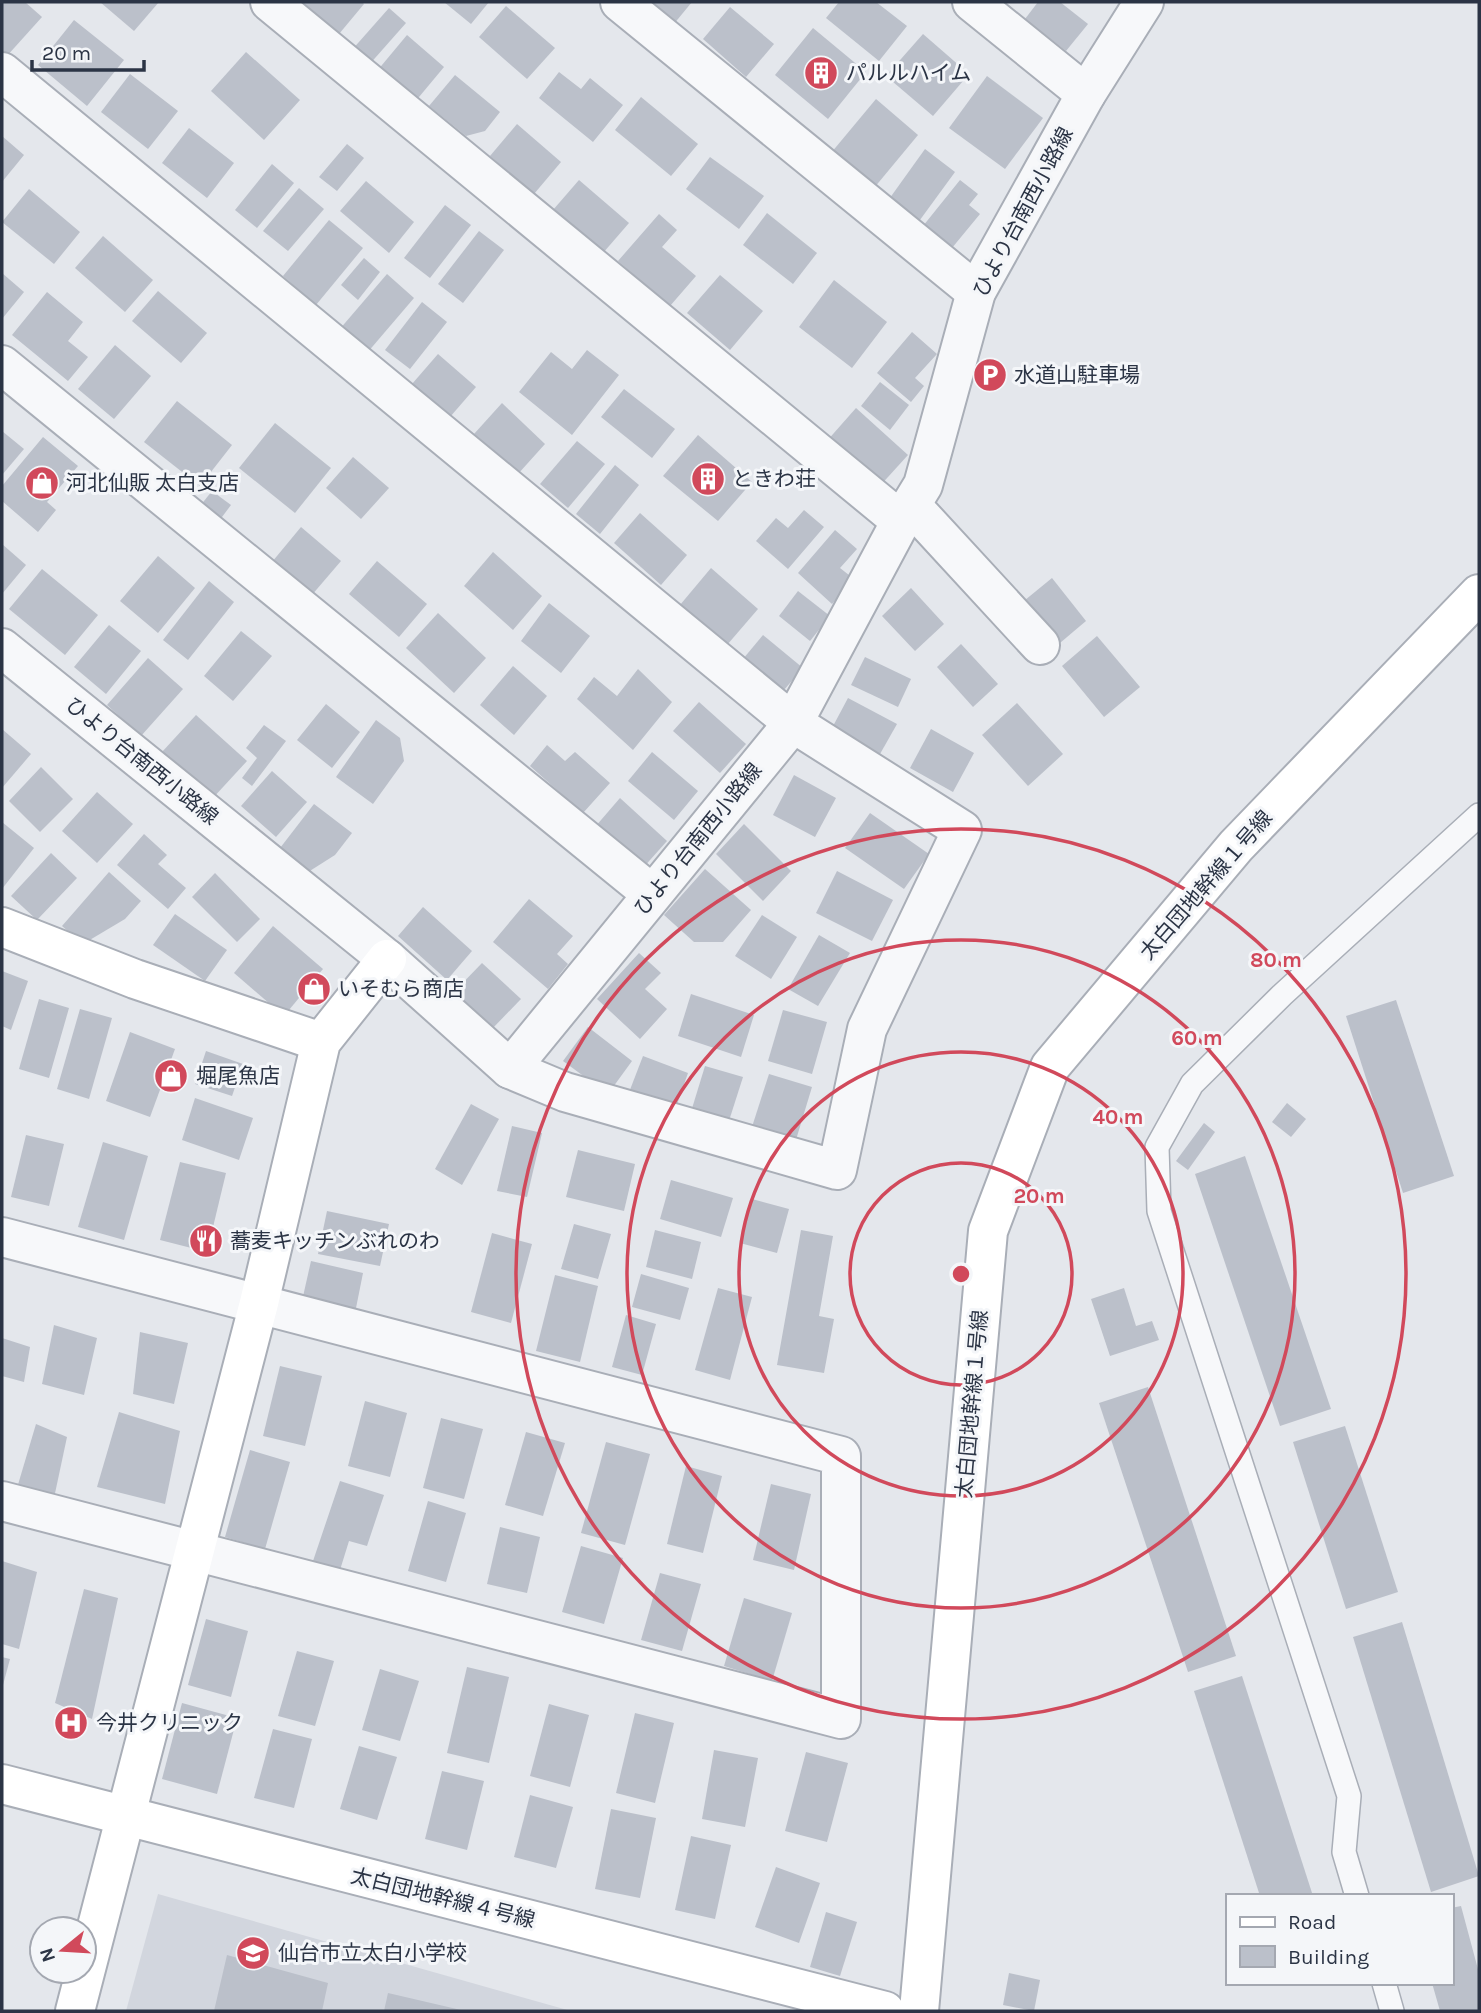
<svg xmlns="http://www.w3.org/2000/svg" width="1481" height="2013" font-family="Karla,'Noto Sans JP',sans-serif">
<style>
.built{fill:#d2d6de}
.building{fill:#bbc0ca}
.lines{fill:none;stroke-linecap:round;stroke-linejoin:round}
.lane-casing{stroke:#a9aeb7;stroke-width:26}
.street-casing{stroke:#a9aeb7;stroke-width:42}
.secondary-casing{stroke:#a9aeb7;stroke-width:42}
.lane{stroke:#f7f8fa;stroke-width:23}
.street{stroke:#f7f8fa;stroke-width:38}
.secondary{stroke:#fff;stroke-width:38}
.ring{fill:none;stroke:#d1495b;stroke-width:3.5}
.labels{text-anchor:middle;stroke-width:6;stroke-linejoin:round;paint-order:stroke}
.poi-label{font-size:21px;fill:#2b3445;stroke:#f4f6f9;text-anchor:start}
.street-label{font-size:21px;fill:#2b3445;stroke:#f4f6f9}
.centre{fill:#d1495b;stroke:#f4f6f9;stroke-width:3.5}
.ring-label{font-size:21px;text-anchor:middle;font-weight:bold;fill:#d1495b;stroke:#f4f6f9;stroke-width:6;stroke-linejoin:round;paint-order:stroke}
</style>
<rect width="100%" height="100%" fill="#e4e7ec"/>
<!-- built -->
<path class="built" d="M158,1894L571,2011H126Z"/>
<!-- building -->
<g class="building">
<path d="M2,2H25L42,17L6,57L2,53Z"/>
<path d="M100,2H159L134,31Z"/>
<path d="M301,2H362L364,4L339,34Z"/>
<path d="M444,2H489L471,24Z"/>
<path d="M646,2H692L673,25Z"/>
<path d="M839,2H876L907,26L879,61L826,18Z"/>
<path d="M1038,2H1060L1088,24L1066,51L1025,19Z"/>
<path d="M506,6L555,48L527,79L479,37Z"/>
<path d="M730,7L774,44L746,77L703,39Z"/>
<path d="M389,8L406,23L368,66L351,51Z"/>
<path d="M74,20L124,60L87,106L38,65Z"/>
<path d="M813,28L866,72L828,119L775,75Z"/>
<path d="M923,34L969,74L933,116L886,76Z"/>
<path d="M407,35L444,67L414,103L377,71Z"/>
<path d="M246,52L300,100L264,140L211,91Z"/>
<path d="M559,72L581,89L590,78L623,105L593,142L539,98Z"/>
<path d="M130,74L178,111L148,149L101,112Z"/>
<path d="M455,75L500,112L485,131L466,136L429,106Z"/>
<path d="M987,76L1043,118L1005,169L949,128Z"/>
<path d="M641,97L698,144L671,176L615,130Z"/>
<path d="M876,99L918,135L874,188L831,153Z"/>
<path d="M517,124L561,162L534,194L490,156Z"/>
<path d="M189,128L234,163L207,198L162,163Z"/>
<path d="M2,136L24,155L2,182Z"/>
<path d="M347,144L364,158L337,191L319,177Z"/>
<path d="M925,149L955,172L917,224L887,202Z"/>
<path d="M710,157L764,196L739,229L686,189Z"/>
<path d="M272,164L294,183L257,228L235,210Z"/>
<path d="M579,180L629,223L603,253L553,210Z"/>
<path d="M960,180L978,194L969,205L980,214L947,254L919,231Z"/>
<path d="M366,181L414,222L389,253L340,211Z"/>
<path d="M299,188L324,209L288,251L263,231Z"/>
<path d="M29,189L80,232L54,264L2,222Z"/>
<path d="M445,205L471,225L430,278L404,258Z"/>
<path d="M767,213L817,253L793,284L743,245Z"/>
<path d="M659,214L677,230L662,247L696,276L670,306L618,261Z"/>
<path d="M329,220L363,248L316,305L283,276Z"/>
<path d="M479,231L504,250L463,303L438,284Z"/>
<path d="M103,236L153,280L125,312L75,268Z"/>
<path d="M364,258L380,272L358,300L341,285Z"/>
<path d="M2,273L24,292L2,319Z"/>
<path d="M387,274L414,298L367,353L339,330Z"/>
<path d="M720,275L763,311L730,350L687,313Z"/>
<path d="M834,280L887,322L852,368L799,327Z"/>
<path d="M158,291L207,333L181,363L132,321Z"/>
<path d="M47,292L83,322L68,341L88,357L68,381L12,335Z"/>
<path d="M422,302L447,322L410,369L385,350Z"/>
<path d="M912,332L937,354L915,378L924,386L911,402L877,373Z"/>
<path d="M115,345L151,376L114,419L78,389Z"/>
<path d="M587,350L619,375L572,435L519,392L551,352L572,369Z"/>
<path d="M438,354L476,387L450,417L412,384Z"/>
<path d="M880,382L909,405L890,430L861,406Z"/>
<path d="M624,389L675,429L652,458L601,417Z"/>
<path d="M177,401L232,445L200,486L144,442Z"/>
<path d="M502,403L545,444L518,474L474,434Z"/>
<path d="M856,408L908,455L878,488L826,442Z"/>
<path d="M275,423L331,468L295,513L239,468Z"/>
<path d="M2,431L24,449L2,475Z"/>
<path d="M698,435L752,482L718,521L663,476Z"/>
<path d="M43,437L78,466L47,502L56,510L38,532L2,501V486Z"/>
<path d="M577,441L605,464L568,508L540,484Z"/>
<path d="M353,457L389,488L361,519L326,488Z"/>
<path d="M615,465L639,485L600,534L576,514Z"/>
<path d="M212,491L231,505L219,521L200,506Z"/>
<path d="M804,510L824,527L788,569L756,541L776,518L788,528Z"/>
<path d="M640,513L687,555L661,585L614,543Z"/>
<path d="M301,527L341,561L311,596L272,562Z"/>
<path d="M835,530L857,549L840,568L854,579L832,604L798,573Z"/>
<path d="M2,544L26,565L2,594Z"/>
<path d="M493,552L542,596L513,630L464,586Z"/>
<path d="M158,556L195,588L158,633L120,601Z"/>
<path d="M377,561L427,604L399,637L349,594Z"/>
<path d="M711,568L758,609L727,645L680,605Z"/>
<path d="M42,569L98,615L65,655L9,609Z"/>
<path d="M1052,578L1086,621L1054,648L1019,605Z"/>
<path d="M209,581L234,602L188,660L163,640Z"/>
<path d="M911,588L944,624L915,651L882,616Z"/>
<path d="M798,591L830,616L810,641L779,616Z"/>
<path d="M549,603L590,636L561,673L521,641Z"/>
<path d="M438,613L486,658L454,693L406,648Z"/>
<path d="M109,625L141,651L106,694L74,667Z"/>
<path d="M241,631L272,656L233,701L204,676Z"/>
<path d="M763,635L803,668L777,698L738,665Z"/>
<path d="M1097,636L1140,687L1104,717L1062,666Z"/>
<path d="M961,644L998,684L973,707L937,667Z"/>
<path d="M865,657L911,679L898,707L851,685Z"/>
<path d="M148,658L183,689L141,736L107,705Z"/>
<path d="M513,666L547,696L514,735L480,705Z"/>
<path d="M638,669L672,702L633,750L577,699L594,677L617,696Z"/>
<path d="M848,698L897,724L880,754L832,728Z"/>
<path d="M699,702L746,744L720,773L673,731Z"/>
<path d="M1017,703L1063,754L1028,786L982,735Z"/>
<path d="M326,704L360,732L332,768L297,740Z"/>
<path d="M196,715L247,761L212,799L162,752Z"/>
<path d="M376,720L400,738L404,761L373,804L336,777Z"/>
<path d="M264,725L286,741L252,786L242,778L257,758L246,748Z"/>
<path d="M2,729L31,754L2,788Z"/>
<path d="M931,729L974,753L953,792L910,768Z"/>
<path d="M547,745L565,761L575,752L610,783L583,813L530,766Z"/>
<path d="M652,752L698,791L674,820L628,781Z"/>
<path d="M41,767L73,799L40,832L9,801Z"/>
<path d="M272,771L307,802L276,837L241,806Z"/>
<path d="M794,775L836,798L815,837L773,815Z"/>
<path d="M97,792L133,824L97,863L62,831Z"/>
<path d="M620,798L667,841L642,869L595,827Z"/>
<path d="M314,804L352,833L335,855L305,874L277,852Z"/>
<path d="M870,813L929,854L904,889L845,848Z"/>
<path d="M2,822L34,848L2,889Z"/>
<path d="M744,824L791,871L763,901L716,854Z"/>
<path d="M144,834L167,855L158,864L186,888L168,909L117,865Z"/>
<path d="M51,853L77,878L37,920L11,896Z"/>
<path d="M705,869L751,910L723,942H694L664,915Z"/>
<path d="M837,871L893,900L872,941L816,913Z"/>
<path d="M109,872L141,901L125,919L83,944L62,926Z"/>
<path d="M215,873L260,919L237,942L192,897Z"/>
<path d="M529,899L573,936L557,954L568,964L548,989L493,942Z"/>
<path d="M423,907L472,951L447,980L398,936Z"/>
<path d="M175,914L227,950L205,981L153,945Z"/>
<path d="M762,915L797,937L771,979L735,956Z"/>
<path d="M273,926L323,969L284,1016L234,973Z"/>
<path d="M819,935L850,953L818,1006L788,989Z"/>
<path d="M639,953L661,973L645,989L667,1009L640,1039L597,999Z"/>
<path d="M482,963L521,999L490,1031L451,995Z"/>
<path d="M2,971L28,981L11,1030L2,1026Z"/>
<path d="M691,994L754,1015L741,1057L678,1036Z"/>
<path d="M39,999L69,1008L49,1078L19,1069Z"/>
<path d="M1396,1000L1454,1176L1403,1193L1346,1016Z"/>
<path d="M80,1009L112,1018L89,1099L57,1089Z"/>
<path d="M783,1010L827,1022L812,1074L768,1061Z"/>
<path d="M588,1027L632,1061L608,1094L563,1061Z"/>
<path d="M130,1032L175,1049L150,1117L106,1101Z"/>
<path d="M206,1051L243,1064L232,1096L195,1084Z"/>
<path d="M643,1056L688,1073L674,1113L628,1095Z"/>
<path d="M705,1066L743,1077L727,1127L690,1115Z"/>
<path d="M769,1074L812,1087L795,1143L751,1130Z"/>
<path d="M195,1098L253,1118L239,1160L182,1140Z"/>
<path d="M1287,1103L1306,1119L1291,1137L1272,1122Z"/>
<path d="M471,1104L499,1119L462,1185L435,1169Z"/>
<path d="M1204,1123L1215,1132L1188,1170L1176,1161Z"/>
<path d="M512,1126L542,1133L527,1197L497,1191Z"/>
<path d="M26,1135L64,1144L49,1206L11,1197Z"/>
<path d="M103,1142L148,1156L124,1240L78,1227Z"/>
<path d="M578,1150L635,1164L624,1211L566,1197Z"/>
<path d="M1245,1156L1331,1409L1280,1426L1195,1174Z"/>
<path d="M180,1162L226,1173L207,1252L160,1240Z"/>
<path d="M671,1180L733,1198L721,1237L660,1219Z"/>
<path d="M752,1199L789,1209L777,1253L740,1243Z"/>
<path d="M327,1211L389,1224L380,1266L318,1254Z"/>
<path d="M574,1224L611,1234L598,1279L561,1269Z"/>
<path d="M655,1230L701,1242L692,1279L646,1267Z"/>
<path d="M801,1230L833,1236L819,1316L834,1319L824,1373L777,1365Z"/>
<path d="M492,1233L532,1244L511,1323L471,1312Z"/>
<path d="M311,1261L363,1273L355,1313L302,1301Z"/>
<path d="M641,1274L689,1288L680,1320L632,1307Z"/>
<path d="M555,1275L598,1286L580,1362L536,1351Z"/>
<path d="M718,1288L752,1297L730,1380L695,1370Z"/>
<path d="M1124,1288L1136,1326L1152,1321L1159,1340L1110,1356L1091,1299Z"/>
<path d="M626,1315L656,1324L642,1375L612,1367Z"/>
<path d="M54,1325L97,1338L84,1395L42,1384Z"/>
<path d="M140,1332L188,1343L174,1404L133,1394Z"/>
<path d="M2,1338L30,1347L24,1382L2,1376Z"/>
<path d="M280,1366L322,1376L305,1446L263,1436Z"/>
<path d="M1148,1387L1236,1656L1188,1672L1099,1403Z"/>
<path d="M365,1401L407,1413L390,1477L348,1466Z"/>
<path d="M119,1412L180,1431L165,1504L97,1487Z"/>
<path d="M441,1418L483,1429L464,1499L423,1488Z"/>
<path d="M36,1424L67,1437L54,1498L17,1488Z"/>
<path d="M1345,1426L1398,1592L1346,1609L1293,1442Z"/>
<path d="M526,1432L565,1443L543,1516L505,1505Z"/>
<path d="M606,1442L650,1454L625,1545L581,1533Z"/>
<path d="M250,1450L290,1462L265,1549L225,1537Z"/>
<path d="M686,1466L722,1476L703,1553L667,1544Z"/>
<path d="M340,1481L384,1495L367,1546L349,1541L340,1570L313,1561Z"/>
<path d="M771,1484L811,1494L794,1570L753,1560Z"/>
<path d="M428,1501L466,1513L446,1582L408,1571Z"/>
<path d="M500,1527L540,1537L527,1593L487,1584Z"/>
<path d="M581,1546L623,1558L604,1624L562,1612Z"/>
<path d="M2,1561L37,1572L19,1649L2,1644Z"/>
<path d="M660,1573L701,1584L682,1651L641,1640Z"/>
<path d="M84,1589L118,1598L92,1719L55,1703Z"/>
<path d="M744,1598L792,1613L772,1681L724,1666Z"/>
<path d="M206,1619L248,1631L231,1697L188,1685Z"/>
<path d="M1402,1622L1479,1876L1431,1892L1353,1637Z"/>
<path d="M297,1651L334,1661L315,1726L278,1716Z"/>
<path d="M2,1657L10,1659L3,1685H2Z"/>
<path d="M467,1667L509,1677L489,1763L447,1753Z"/>
<path d="M380,1669L419,1681L400,1741L362,1730Z"/>
<path d="M1242,1676L1313,1896H1260L1194,1691Z"/>
<path d="M182,1703L237,1718L217,1794L162,1779Z"/>
<path d="M549,1704L589,1715L570,1787L530,1776Z"/>
<path d="M635,1713L674,1723L655,1803L616,1793Z"/>
<path d="M273,1729L312,1739L294,1808L254,1798Z"/>
<path d="M359,1746L397,1757L377,1820L340,1809Z"/>
<path d="M714,1750L758,1758L745,1827L702,1819Z"/>
<path d="M806,1752L848,1763L827,1842L785,1831Z"/>
<path d="M442,1771L484,1781L467,1850L425,1839Z"/>
<path d="M530,1795L573,1807L556,1868L514,1857Z"/>
<path d="M611,1809L656,1818L640,1898L595,1889Z"/>
<path d="M691,1836L731,1845L715,1919L675,1910Z"/>
<path d="M776,1867L820,1883L799,1943L755,1927Z"/>
<path d="M1461,1906L1479,1973V2011H1440L1432,1983H1451V1908Z"/>
<path d="M826,1912L857,1922L840,1976L810,1967Z"/>
<path d="M227,1955L328,1983L322,2011H214Z"/>
<path d="M1009,1973L1040,1980L1034,2011L1003,2005Z"/>
<path d="M388,1993L461,2010V2011H384Z"/>
</g>
<g class="lines">
<!-- lane casing -->
<g class="lane-casing">
<g id="lane">
<path d="M1357,1896L1344,1852L1349,1796L1159,1211L1157,1147L1192,1084L1282,995L1479,815"/>
<path d="M1384,1983L1392,2011"/>
</g>
</g>
<!-- street casing -->
<g class="street-casing">
<g id="street">
<path d="M270,2L901,521"/>
<path d="M620,2L976,292"/>
<path d="M972,2L1086,94"/>
<path d="M2,72L793,723L962,830L867,1029L837,1170L565,1092L510,1069"/>
<path d="M2,365L652,894"/>
<path d="M911,505L1040,645"/>
<path d="M2,648L387,959L510,1069L793,723L901,521L923,485L976,292L1086,94L1144,2"/>
<path d="M2,1237L841,1456V1719L2,1501"/>
</g>
</g>
<!-- secondary casing -->
<g class="secondary-casing">
<g id="secondary">
<path d="M2,927L135,979L321,1042"/>
<path d="M2,1784L885,2011"/>
<path d="M75,2011L259,1303L321,1042L387,959"/>
<path d="M919,2011L988,1231L1050,1067L1236,846L1479,594"/>
</g>
</g>
<!-- lane -->
<use href="#lane" class="lane"/>
<!-- street -->
<use href="#street" class="street"/>
<!-- secondary -->
<use href="#secondary" class="secondary"/>
</g>
<!-- distance rings -->
<g class="ring">
<circle cx="961" cy="1274" r="111"/>
<circle cx="961" cy="1274" r="222"/>
<circle cx="961" cy="1274" r="334"/>
<circle cx="961" cy="1274" r="445"/>
</g>
<!-- icons -->
<defs>
<g id="building-disc" transform="scale(1.75)"><circle r="9.5" fill="#d1495b" stroke="#f4f6f9"/><path d="M-4-6H4V6H1V3H-1V6H-4ZM-2.5-4.3h1.7v1.8h-1.7ZM.8-4.3h1.7v1.8H.8ZM-2.5-1h1.7V.8h-1.7ZM.8-1h1.7V.8H.8Z" fill="#fff"/></g>
<g id="parking-disc" transform="scale(1.75)"><circle r="9.5" fill="#d1495b" stroke="#f4f6f9"/><path d="M-3.5-5.5H1a3.5 3.5 0 0 1 0 7H-1V5.5H-3.5ZM-1-3.4V-.6H.8a1.4 1.4 0 0 0 0-2.8Z" fill="#fff"/></g>
<g id="shop-disc" transform="scale(1.75)"><circle r="9.5" fill="#d1495b" stroke="#f4f6f9"/><path d="M-5-2.5h2.3a2.7 3.5 0 0 1 5.4 0H5L5.5 6h-11ZM-1.5-2.5h3a1.5 2.3 0 0 0-3 0Z" fill="#fff"/></g>
<g id="restaurant-disc" transform="scale(1.75)"><circle r="9.5" fill="#d1495b" stroke="#f4f6f9"/><path d="M-5-6h1v4h1v-4h1v4h1v-4h1v5L-1.5 .5V6h-2V.5L-5-1ZM5-6V6H3V1.5H1.5Q1.5-4 5-6Z" fill="#fff"/></g>
<g id="hospital-disc" transform="scale(1.75)"><circle r="9.5" fill="#d1495b" stroke="#f4f6f9"/><path d="M-5-5h3v3.5h4V-5h3V5h-3V1.5h-4V5h-3Z" fill="#fff"/></g>
<g id="school-disc" transform="scale(1.75)"><circle r="9.5" fill="#d1495b" stroke="#f4f6f9"/><path d="M0-5L7-2L0 1L-7-2ZM-4 1L0 2.5L4 1V4Q0 6-4 4Z" fill="#fff"/></g>
</defs>
<g fill-rule="evenodd">
<use href="#building-disc" x="821" y="73"/>
<use href="#parking-disc" x="990" y="375"/>
<use href="#building-disc" x="708" y="479"/>
<use href="#shop-disc" x="42" y="483"/>
<use href="#shop-disc" x="314" y="989"/>
<use href="#shop-disc" x="171" y="1076"/>
<use href="#restaurant-disc" x="206" y="1241"/>
<use href="#hospital-disc" x="71" y="1723"/>
<use href="#school-disc" x="253" y="1953"/>
</g>
<g class="labels">
<!-- poi labels -->
<g class="poi-label">
<text x="846" y="80">パルルハイム</text>
<text x="1014" y="382">水道山駐車場</text>
<text x="732" y="486">ときわ荘</text>
<text x="66" y="490">河北仙販 太白支店</text>
<text x="338" y="996">いそむら商店</text>
<text x="196" y="1083">堀尾魚店</text>
<text x="230" y="1248">蕎麦キッチンぶれのわ</text>
<text x="96" y="1730">今井クリニック</text>
<text x="278" y="1960">仙台市立太白小学校</text>
</g>
<!-- street labels -->
<g class="street-label">
<text transform="translate(1023 212) rotate(-62)" y="7">ひより台南西小路線</text>
<text transform="translate(142 761) rotate(39)" y="7">ひより台南西小路線</text>
<text transform="translate(698 839) rotate(-51)" y="7">ひより台南西小路線</text>
<text transform="translate(1206 885) rotate(-49)" y="7">太白団地幹線１号線</text>
<text transform="translate(972 1404) rotate(-85)" y="7">太白団地幹線１号線</text>
<text transform="translate(443 1898) rotate(14)" y="7">太白団地幹線４号線</text>
</g>
</g>
<circle cx="961" cy="1274" r="10" class="centre"/>
<g class="ring-label">
<text x="1276" y="967">80 m</text>
<text x="1197" y="1045">60 m</text>
<text x="1118" y="1124">40 m</text>
<text x="1039" y="1203">20 m</text>
</g>
<!-- border -->
<rect width="1481" height="2013" fill="none" stroke="#2b3445" stroke-width="7"/>
<!-- legend -->
<rect x="1226" y="1894" width="228" height="91" fill="#f4f6f9" stroke="#a4a8b1" stroke-width="2"/>
<rect x="1240" y="1917" width="35" height="10" fill="#ffffff" stroke="#a4a8b1" stroke-width="2"/>
<text x="1288" y="1929" font-size="21" fill="#2b3445">Road</text>
<rect x="1240" y="1946" width="35" height="21" fill="#bbc0ca" stroke="#a4a8b1" stroke-width="2"/>
<text x="1288" y="1964" font-size="21" fill="#2b3445">Building</text>
<!-- north arrow -->
<g transform="translate(63 1950) rotate(252)"><circle r="33" fill="#f4f6f9" stroke="#a4a8b1" stroke-width="2"/>
<path d="M0-5L12 26L0 18L-12 26Z" fill="#d1495b"/>
<text y="-10" font-size="19" font-weight="bold" text-anchor="middle" fill="#2b3445">N</text>
</g>
<!-- scale -->
<path d="M32 60v10h112v-10" fill="none" stroke="#2b3445" stroke-width="3.5"/>
<text x="42" y="60" font-size="21" fill="#2b3445" stroke="#f4f6f9" stroke-width="5" paint-order="stroke">20 m</text>
</svg>
